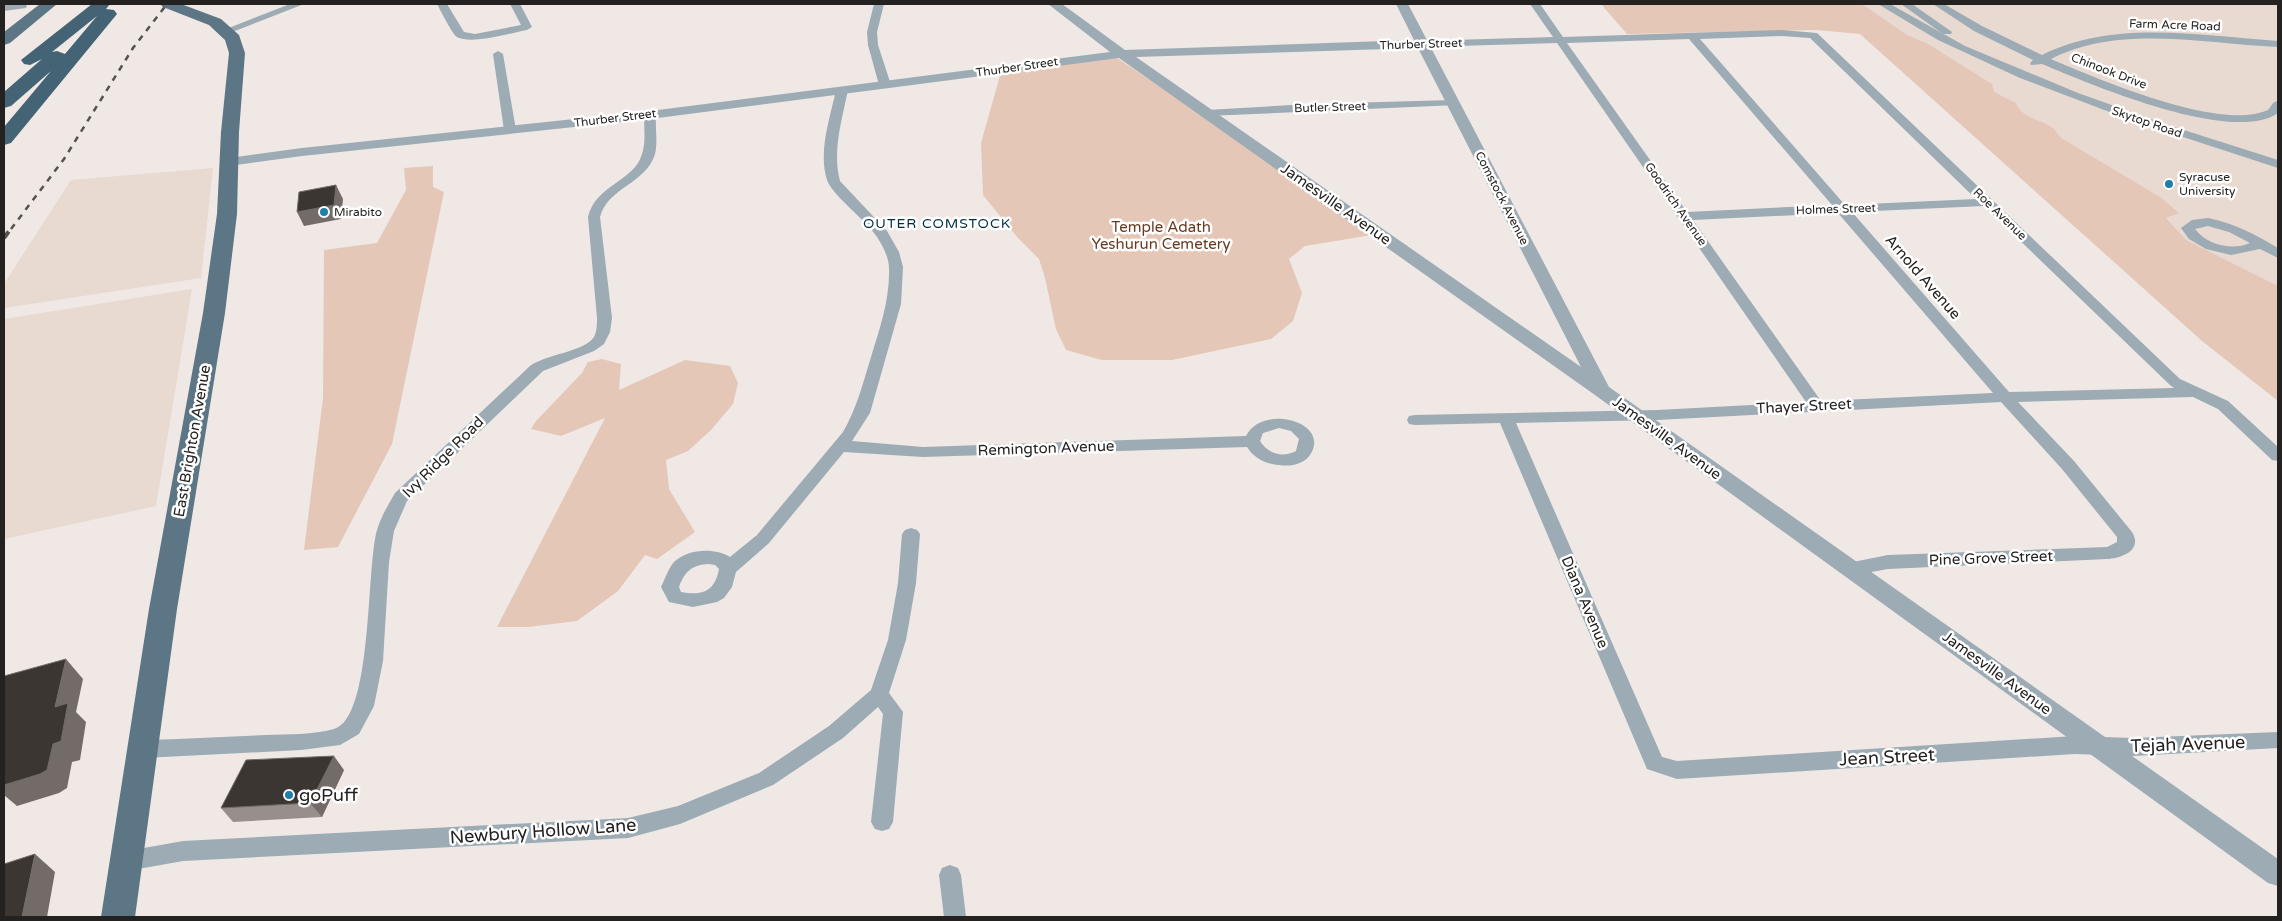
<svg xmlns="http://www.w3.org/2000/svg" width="2282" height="921" font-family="'Varela Round',sans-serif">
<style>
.built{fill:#e8d9d1}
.green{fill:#e5c7b8}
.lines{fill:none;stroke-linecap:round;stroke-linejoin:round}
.minor{fill:#9cabb4;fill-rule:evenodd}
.tertiary{fill:#9cabb4;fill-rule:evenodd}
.primary{fill:#5c7686;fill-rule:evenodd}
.motorway{fill:#446475;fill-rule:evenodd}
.rail-far1{stroke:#565250;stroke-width:2.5;stroke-dasharray:6 6;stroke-linecap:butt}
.rail{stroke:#565250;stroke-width:4;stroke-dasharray:8 8;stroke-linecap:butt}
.wall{fill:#968f8c}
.shaded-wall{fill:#726b68}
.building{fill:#3c3633;stroke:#726b68}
.poi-dot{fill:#1f7eab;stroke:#fff;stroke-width:2}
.labels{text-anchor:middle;stroke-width:5;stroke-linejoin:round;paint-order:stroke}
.far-street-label{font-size:12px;fill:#242220;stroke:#fff}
.far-poi-label{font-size:12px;fill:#242220;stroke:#fff;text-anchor:start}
.far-neighbourhood-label{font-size:14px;letter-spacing:1px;fill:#002f43;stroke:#fff}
.street-label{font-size:15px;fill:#242220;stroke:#fff}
.park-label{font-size:15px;fill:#693a20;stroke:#fff}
.near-street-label{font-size:18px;fill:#242220;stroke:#fff}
.near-poi-label{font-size:18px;fill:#242220;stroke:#fff;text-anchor:start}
</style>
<rect width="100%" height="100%" fill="#efe8e4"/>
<!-- built -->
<g class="built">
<path d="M1842,4H2278V365Z"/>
<path d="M213,168L201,278L4,308V284L71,180Z"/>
<path d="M192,289L156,506L4,539V319Z"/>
</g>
<!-- green -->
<g class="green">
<path d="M1601,4H1862L1907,35L1928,44L1992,84L1994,92L2016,103C2021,118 2042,120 2053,128C2056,131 2058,135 2061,138L2160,197L2179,213L2166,218L2186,240L2278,286V401L2202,341L1860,34L1817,30L1627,34Z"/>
<path d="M1117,58L1206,117L1372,235L1305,246L1289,259L1302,293L1293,321L1271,339L1172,360H1102L1066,350L1056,329L1045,278L1039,259L1018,238L983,195L981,143L1001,72Z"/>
<path d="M433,166V187L444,192L392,444L338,547L304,550L323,398L324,250L377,243L406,190L404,168Z"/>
<path d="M602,359L621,364L619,390L685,360L730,366L738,383L733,404L711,430L688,451L666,460L669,489L695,532L657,559L645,555L618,591L577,621L528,627H497L605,418L561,436L531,429L536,421L582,373L588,362Z"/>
</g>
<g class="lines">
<!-- minor -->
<g class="minor">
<path d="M25,4L27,6L26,8L4,11V5Z"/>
<path d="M290,4H304L230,33L226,34L221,31Z"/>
<path d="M437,4H447L464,32L475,34L521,25L510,4H520L532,27L527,30C511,33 472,45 457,37C452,34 441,11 437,4Z"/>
<path d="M874,4H884L877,32L878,45L891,85L885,88L879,85L868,45L867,32Z"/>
<path d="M1530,4H1540L1563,37L1782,30L1817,33L2180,379L2228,401L2278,447V461L2272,460L2218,409L2193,397L2018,402L2074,461L2132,532C2143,550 2122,558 2107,559L1888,569L1849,576L1843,574L1840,569L1843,564L1888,555L2107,547L2117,542V537L2062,469L2001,402L1657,420L1516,423L1662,757L1677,761L2075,736L2133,738L2278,732V748L2133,756L2075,754L1677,779L1647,769L1500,423L1415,425L1409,424L1407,420L1409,416L1415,415L1657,410L1806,402L1557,43L1422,47L1417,44L1422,41L1553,37ZM1782,36L1810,38L1976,199L1845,205L1700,39ZM1689,39L1832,205L1687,212L1567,43ZM1984,206L2170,385L2174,388L2009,392L1852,212ZM1838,213L1993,393L1821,401L1693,220Z"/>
<path d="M1878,4H1890L1965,46L2078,93L2165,124L2278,160V168L2128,119L2020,78L1938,40Z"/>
<path d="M1901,4H1912L1952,32L1951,34H1943Z"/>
<path d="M1933,4H1944L1982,26L2042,55C2115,19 2200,36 2278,41V47C2203,44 2120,24 2051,59C2098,79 2220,132 2268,110L2274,102L2278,101V113C2232,145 2090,84 2042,64L2031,65L2030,63L2033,60L1974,31Z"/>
<path d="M498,51L503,54L516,130L510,134L504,130L493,54Z"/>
<path d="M842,87L848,90C842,120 832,151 840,181L887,231L899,252L903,267L901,304L870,413L852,441L923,447L1246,436C1262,403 1332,422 1310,455C1304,464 1290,467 1279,465C1265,464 1254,458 1247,447L923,457L844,452L769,543L736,572L732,587L724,598L717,602L693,607L669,602L661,587C665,579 668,569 674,562C687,549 715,547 730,557L757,535L843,432C857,408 863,383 871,357C880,328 890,299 889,268C889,258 883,246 877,237C867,221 832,195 827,180C818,152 830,118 836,90ZM1279,428L1291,431L1299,439L1296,451C1283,458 1268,454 1260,441L1263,433ZM709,564L715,565L719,569C715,591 703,596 681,592L679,587C685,571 692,565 709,564Z"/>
<path d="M1453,100L1459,103L1457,105L1207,116L1201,113L1207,110L1308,104Z"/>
<path d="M650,112L656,115C655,128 658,141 655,154C646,184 608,187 600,217L612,318L610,332L604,344L594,351L543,371L407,501L394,531L389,562L383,661L374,706L359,734L340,745L301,750L144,758L137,755L134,749L137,743L144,740C185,739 225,737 266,735C288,734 313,735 334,729C373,718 366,567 377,530C381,517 388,505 395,493L530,366C546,354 584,352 594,337C597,331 597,324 597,318L588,217C596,184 634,182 642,154C646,142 644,128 644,115Z"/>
<path d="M2208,218C2234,223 2256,235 2278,248V258L2260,249L2231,255L2206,249L2189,239L2181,228L2192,220ZM2208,226L2229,232L2250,243C2232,251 2207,245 2195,229Z"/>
<path d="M911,528L917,530L920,534L916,583L906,640L889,693L903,712L893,822L889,829L882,831L875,829L871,822L883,714L878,707L843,738L773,785L680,824L628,838L183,861L127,871L119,868L116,861L119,854L127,851L183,841L628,818L678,806L759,773L829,726L871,690L888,640L898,583L902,534L905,530Z"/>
<path d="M950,865L958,868L961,875L966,917H944L939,875L942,868Z"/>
</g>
<!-- tertiary -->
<path class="tertiary" d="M1048,4H1062L1125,50L1414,40L1396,4H1408L1609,387L2278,859V886L2268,883L1595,395L1119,58L650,119L302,156L229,166L222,162L229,158L302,148L650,111L1110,52ZM1418,48L1581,367L1136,57Z"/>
<!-- primary -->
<g class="primary">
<path d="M40,4H57L10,43L4,45V32Z"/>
<path d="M160,4H181L221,19L239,35L245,53L239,132L237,214L225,313L177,609L135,917H101L149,609L203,313L217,214L221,132L229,53L225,40L209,25L163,7Z"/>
</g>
<!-- motorway -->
<path class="motorway" d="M92,4H110L106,9L114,10L117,14L11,143L4,145V127L51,71L11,106L4,108V92L42,59L30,65L24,64L21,60ZM97,16L65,54L57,51L52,52Z"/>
<!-- rail-far1 -->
<path class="rail-far1" d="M11,229L64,159L133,48L167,4"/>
<!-- rail -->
<path class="rail" d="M4,238L12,227"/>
</g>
<!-- wall -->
<path class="wall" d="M344,770L322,817L233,822L221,808Z"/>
<!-- shaded-wall -->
<g class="shaded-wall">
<path d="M336,185L343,199L341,219L304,226L297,212Z"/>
<path d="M66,659L83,679L76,712L86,722L80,760L72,762L67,788L59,793L17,806L4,795V785L55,707Z"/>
<path d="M334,756L344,770L322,817L310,803Z"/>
<path d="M35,854L55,872L47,917H22Z"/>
</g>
<!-- building -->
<g class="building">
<path d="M336,185L334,205L297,212L299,192Z"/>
<path d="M66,659L55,707L68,703L61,741L53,744L47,770L40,774L4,785V676Z"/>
<path d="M334,756L310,803L221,808L246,760Z"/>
<path d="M35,854L22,917H4V864Z"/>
</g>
<!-- markers -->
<g class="poi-dot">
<circle cx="2169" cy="184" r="5"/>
<circle cx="324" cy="212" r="5"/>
<circle cx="289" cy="795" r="5"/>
</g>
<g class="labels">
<!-- far-street labels -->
<g class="far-street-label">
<text transform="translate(2175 25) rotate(2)" y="4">Farm Acre Road</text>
<text transform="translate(1421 44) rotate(-2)" y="4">Thurber Street</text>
<text transform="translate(1017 67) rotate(-8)" y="4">Thurber Street</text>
<text transform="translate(2109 71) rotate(21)" y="4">Chinook Drive</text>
<text transform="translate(1330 107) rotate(-2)" y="4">Butler Street</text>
<text transform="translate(615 118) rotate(-7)" y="4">Thurber Street</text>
<text transform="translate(2147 122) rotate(19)" y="4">Skytop Road</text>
<text transform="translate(1502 198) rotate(63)" y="4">Comstock Avenue</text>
<text transform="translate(1676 204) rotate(55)" y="4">Goodrich Avenue</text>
<text transform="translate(1836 209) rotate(-2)" y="4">Holmes Street</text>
<text transform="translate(2000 214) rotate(44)" y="4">Roe Avenue</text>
</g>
<!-- far-poi labels -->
<g class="far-poi-label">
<text x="2179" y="181">Syracuse<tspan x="2179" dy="14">University</tspan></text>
<text x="334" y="216">Mirabito</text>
</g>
<!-- far-neighbourhood labels -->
<g class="far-neighbourhood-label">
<text x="937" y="228">OUTER COMSTOCK</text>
</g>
<!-- street labels -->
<g class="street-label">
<text transform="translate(1336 204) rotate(35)" y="5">Jamesville Avenue</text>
<text transform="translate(1923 277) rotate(49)" y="5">Arnold Avenue</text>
<text transform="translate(1804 406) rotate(-3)" y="5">Thayer Street</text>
<text transform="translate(1667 438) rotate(36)" y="5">Jamesville Avenue</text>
<text transform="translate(192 441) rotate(-80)" y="5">East Brighton Avenue</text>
<text transform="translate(1046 448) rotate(-2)" y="5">Remington Avenue</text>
<text transform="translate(443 457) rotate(-45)" y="5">Ivy Ridge Road</text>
<text transform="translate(1991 558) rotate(-2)" y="5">Pine Grove Street</text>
<text transform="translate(1585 602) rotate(67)" y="5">Diana Avenue</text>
<text transform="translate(1997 673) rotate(36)" y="5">Jamesville Avenue</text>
</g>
<!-- park labels -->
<g class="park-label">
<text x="1161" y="232">Temple Adath<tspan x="1161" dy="17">Yeshurun Cemetery</tspan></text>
</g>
<!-- near-street labels -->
<g class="near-street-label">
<text transform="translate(2188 744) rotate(-2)" y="6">Tejah Avenue</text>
<text transform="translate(1887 757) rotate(-3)" y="6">Jean Street</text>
<text transform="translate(543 831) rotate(-4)" y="6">Newbury Hollow Lane</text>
</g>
<!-- near-poi labels -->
<g class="near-poi-label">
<text x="299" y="801">goPuff</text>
</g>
</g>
<!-- border -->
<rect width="2282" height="921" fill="none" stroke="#242220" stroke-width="10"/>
</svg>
